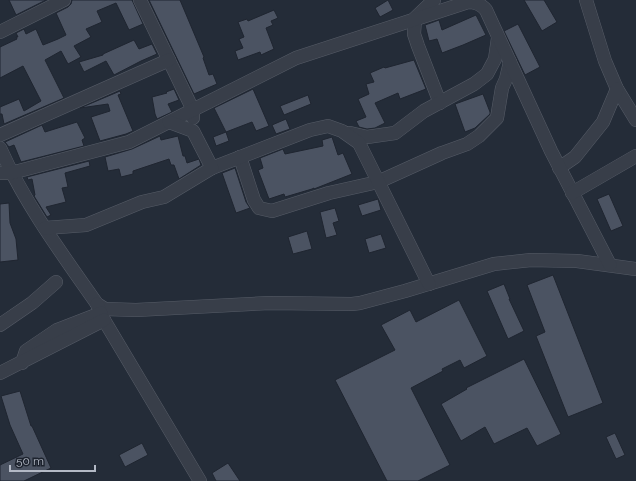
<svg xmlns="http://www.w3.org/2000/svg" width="636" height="481" font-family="Raleway,sans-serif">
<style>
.building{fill:#4b5362;stroke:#1f2530}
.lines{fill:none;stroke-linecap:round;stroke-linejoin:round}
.street-casing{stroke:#565c67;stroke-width:14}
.street{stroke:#383e49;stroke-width:13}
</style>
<rect width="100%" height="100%" fill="#242c38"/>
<!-- building -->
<g class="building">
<path d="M9,0H46L16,15Z"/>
<path d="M72,0H132L143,24L129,30L116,3L97,11L102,22L86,29L91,37L74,46L81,57L68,64L61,51L45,60L64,98L4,124L2,114H0V107L19,99L24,111L41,101L23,66L0,78V47L17,39L16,37H18L16,33L24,29L26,34L36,29L43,45L58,39L66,35L56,13L68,7L71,4Z"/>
<path d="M149,0H180L204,57L203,58L209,75L213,74L217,84L194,94Z"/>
<path d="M388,0L393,10L380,17L375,8Z"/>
<path d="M524,0H544L557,22L542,31Z"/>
<path d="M274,10L278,18L271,21L273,25L266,28L274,49L261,55L260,52L238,60L235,51L243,48L239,39L244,37L238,22L247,19L248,21Z"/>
<path d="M476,15L486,35L463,45L442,53L437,39L429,41L425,25L439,20L442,30Z"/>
<path d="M518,24L540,67L525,75L504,31Z"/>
<path d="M134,40L139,49L152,44L157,54L141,61L114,75L106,61L84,72L79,62L103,55V54Z"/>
<path d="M414,60L426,89L400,99L398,93L375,103L385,123L375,128L367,129L359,127L356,121L366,117L358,99L369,94L366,84L374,82L370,73L384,67L385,68Z"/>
<path d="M174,89L179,100L168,104L172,112L157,119L155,114L152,97L167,93L166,92Z"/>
<path d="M253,89L269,126L256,131L252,122L226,132L214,108Z"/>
<path d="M120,91L121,94L118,95L133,131L126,134L100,141L91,117L110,111L108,104L80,108Z"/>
<path d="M483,94L490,112V114L475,128L465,132L455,104Z"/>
<path d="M308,95L311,104L284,115L280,106Z"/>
<path d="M286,119L290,129L276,134L272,125Z"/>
<path d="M77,122L85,138L82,140L84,146L21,162L14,145L9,147L5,142L42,125L45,132Z"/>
<path d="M226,132L229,141L216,146L213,137Z"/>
<path d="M160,136L161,140L178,136L183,156H185L187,163L199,159L201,165L179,179L174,165H171L169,159L133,171V174L121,177L119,169L108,171L105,157L132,149Z"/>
<path d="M332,137L338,155L343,153L352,174L314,189V188L312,189L285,197L284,194L269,199L258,170L263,168L260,158L283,149L285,154L323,146L322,140Z"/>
<path d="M89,161L90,166L65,173L68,187L62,188L66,202L46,207L51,215L47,217L34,196L35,195L32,179L28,180L27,177Z"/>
<path d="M235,168L246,202L250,208L236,213L222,173Z"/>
<path d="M609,194L623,226L611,231L597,199Z"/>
<path d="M378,199L381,210L362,216L358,205Z"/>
<path d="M9,203L10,223L16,239L18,260L0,262V204Z"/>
<path d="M335,208L339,221L333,223L337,235L326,238L320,212Z"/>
<path d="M307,231L312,249L293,254L288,237Z"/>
<path d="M381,234L386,248L369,253L365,239Z"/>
<path d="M553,275L603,403L568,417L536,336L545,332L527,285Z"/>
<path d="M504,284L510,299H509L524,331L508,339L487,291Z"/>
<path d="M459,300L487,356L464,368L460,360L442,369L443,371L411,388L450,465L418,481H387L335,380L395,350L381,325L410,310L416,322Z"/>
<path d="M524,359L561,434L537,446L527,428L494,444L485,427L461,441L441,404L467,389L466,388Z"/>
<path d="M20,391L31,426H32L51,468L24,481H0V465L23,454L10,425L1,396Z"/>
<path d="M615,433L625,455L616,459L606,437Z"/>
<path d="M142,443L148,455L125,467L119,455Z"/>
<path d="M228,463L240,481H216L212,473Z"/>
</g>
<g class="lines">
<!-- street casing -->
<g class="street-casing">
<g id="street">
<path d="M140,0L193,110V118"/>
<path d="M434,0L415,18L414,34L418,46L440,103"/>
<path d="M586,0L605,61L617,89L636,120"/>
<path d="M0,32L64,0"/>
<path d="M350,133L367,137L395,133L424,111L474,84L487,74L495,59L498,38"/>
<path d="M0,135L169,60"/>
<path d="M0,148C25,204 62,254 97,304L105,309L136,310L270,303L352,304L360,303L405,291L494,264L531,260L577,261L636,269"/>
<path d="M240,157L254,200L259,208L272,211L329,193L378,182L442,153L467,144L479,136L497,118L502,88L506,79L510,62"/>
<path d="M212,168L310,130L328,126L342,131L359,143L429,284"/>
<path d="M559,168L575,157L603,122L617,89"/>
<path d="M0,173H11L129,142L296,58L468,2C476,2 481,4 486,10L551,151L610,265"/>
<path d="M572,193L636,156"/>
<path d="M45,228L86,225L142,202L164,197L212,168L193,131L169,122"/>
<path d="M97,304L104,320L200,481"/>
<path d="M0,325L32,303L56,282"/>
<path d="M22,363L26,351L57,330L101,313"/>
<path d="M0,373L104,320"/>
</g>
</g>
<!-- street -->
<use href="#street" class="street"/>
</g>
<!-- scale -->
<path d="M10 465v6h85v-6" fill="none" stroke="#b3b9c5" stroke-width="2"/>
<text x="16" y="465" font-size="12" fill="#b3b9c5" stroke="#1d232e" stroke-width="3" paint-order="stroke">50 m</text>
</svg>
